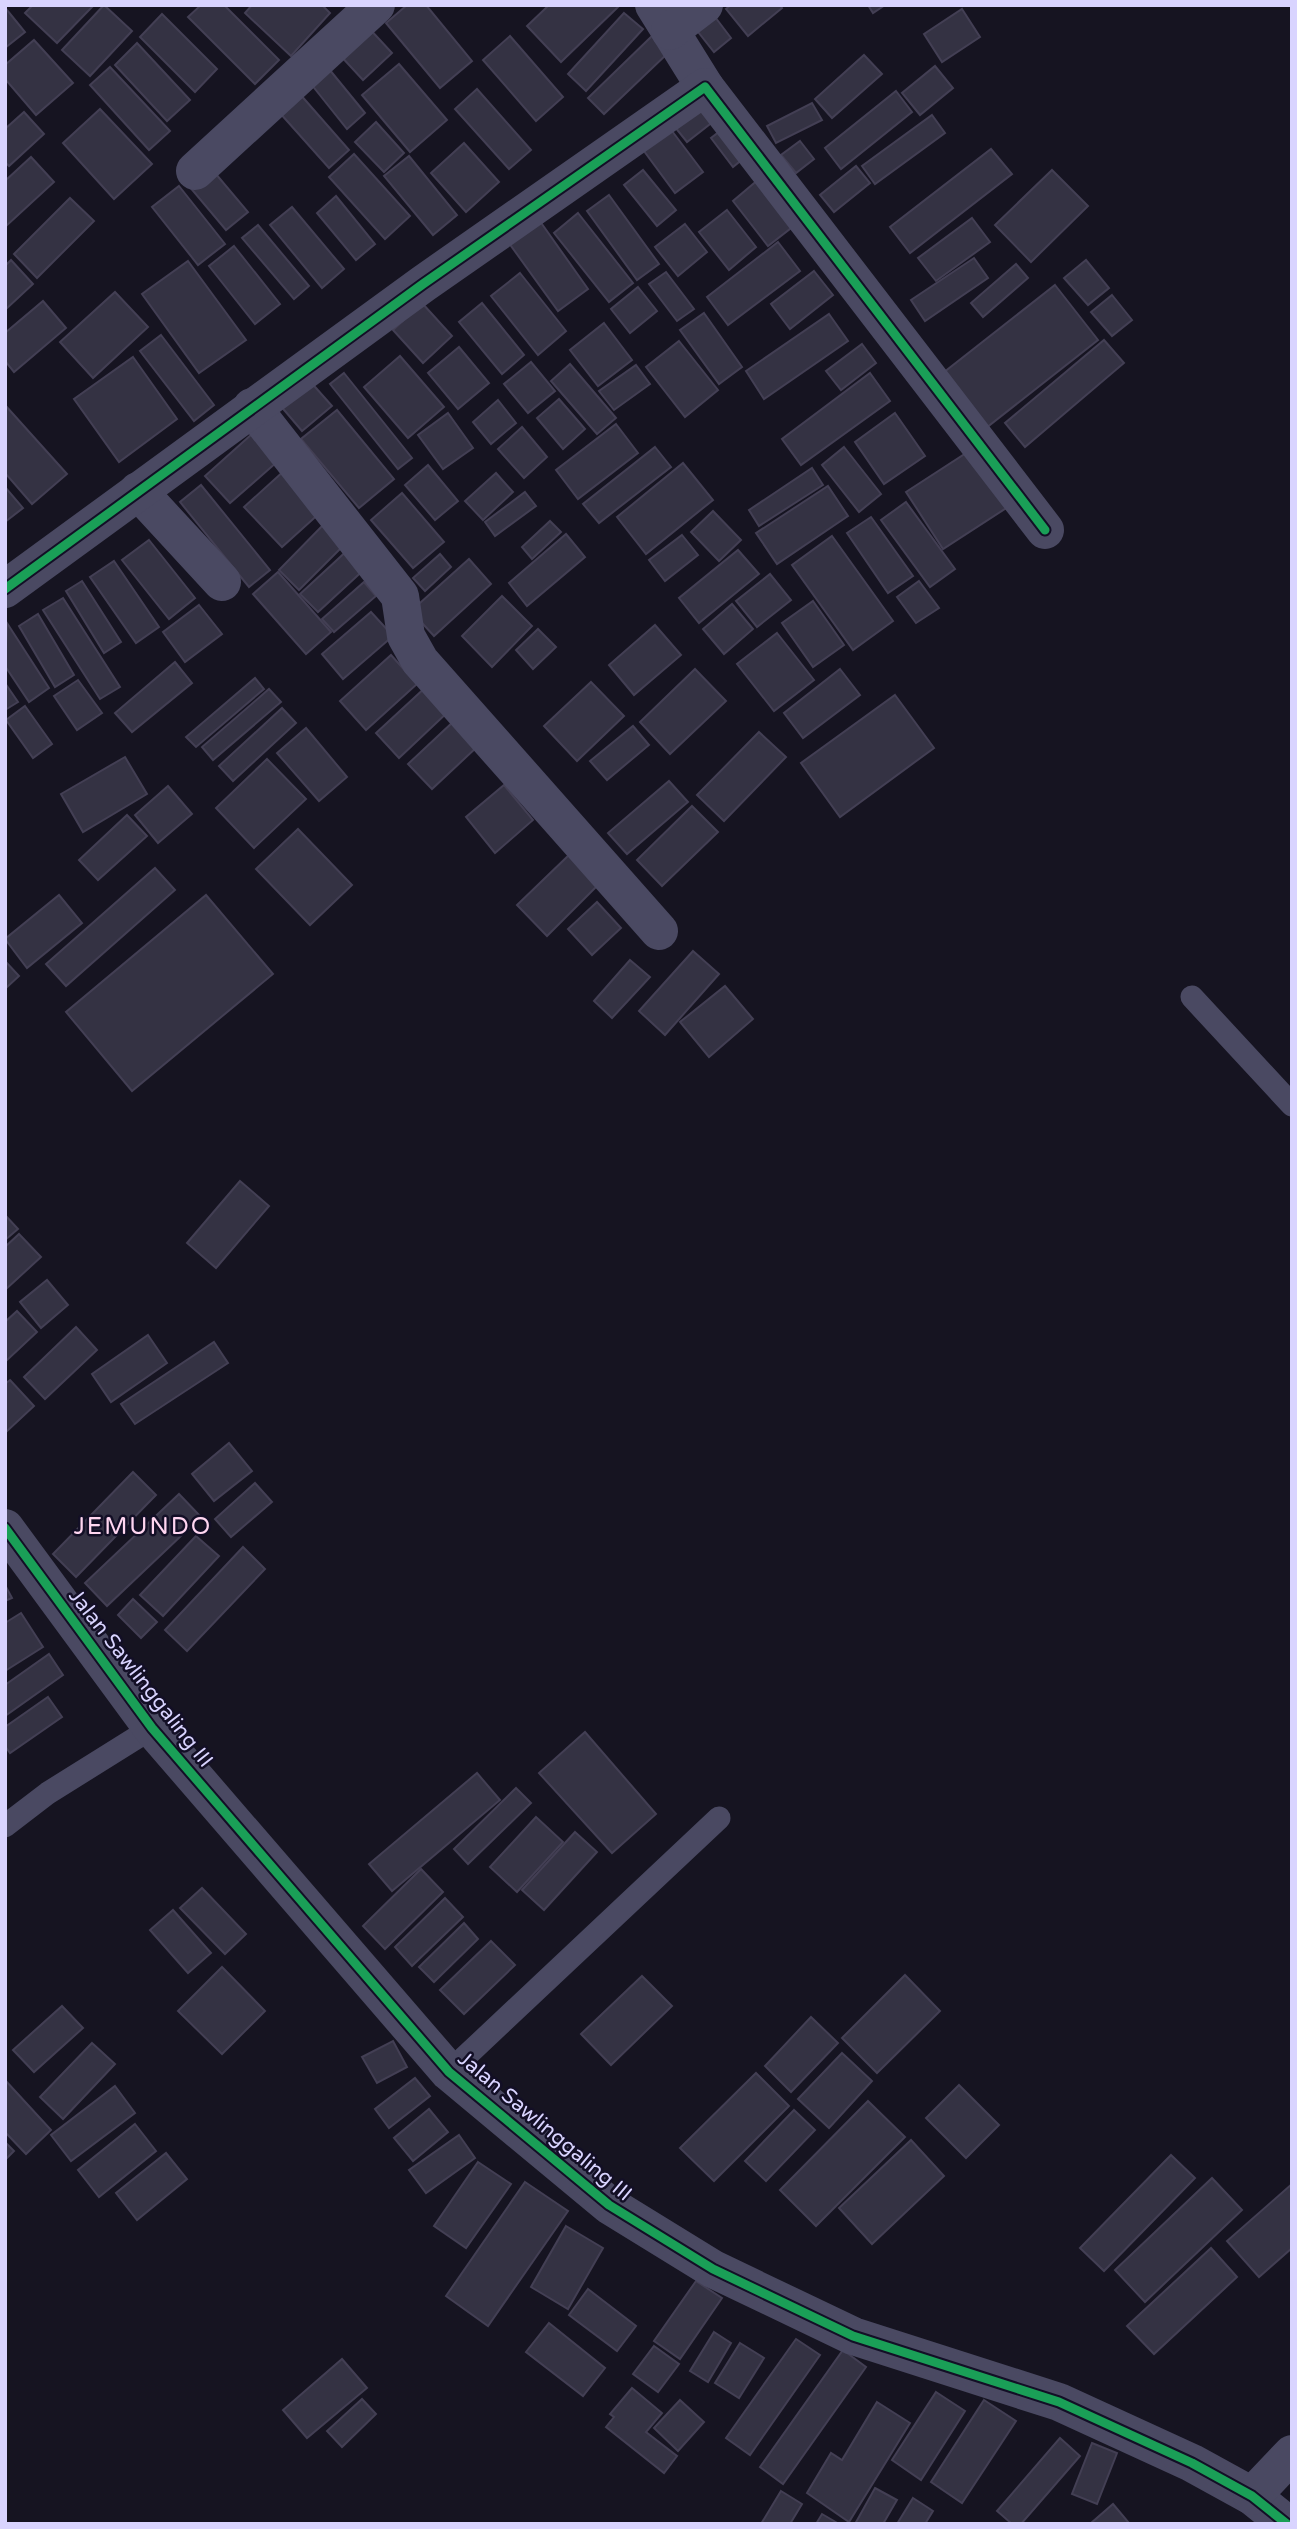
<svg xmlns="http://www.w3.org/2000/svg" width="1297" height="2529" font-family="'Varela Round',sans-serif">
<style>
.building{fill:#343243;stroke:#433f54;stroke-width:2}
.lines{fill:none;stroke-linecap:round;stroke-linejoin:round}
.lane{stroke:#4a4962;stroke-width:23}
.street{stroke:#4a4962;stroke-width:38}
.cycleway-casing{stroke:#130f26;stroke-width:13}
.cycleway{stroke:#1a9f57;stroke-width:9}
.labels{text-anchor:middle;stroke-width:5;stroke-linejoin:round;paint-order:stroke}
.street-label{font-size:21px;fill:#d9d4ff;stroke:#130f26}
.quarter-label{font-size:24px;letter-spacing:2px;fill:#ffd6f0;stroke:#130f26}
</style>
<rect width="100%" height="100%" fill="#161421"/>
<!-- building -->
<g class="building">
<path d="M33,5H94L57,43L25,13Z"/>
<path d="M104,5L132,31L90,76L62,50Z"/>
<path d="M201,5H224L279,60L255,84L188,17Z"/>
<path d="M252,5H322L330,13L291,56L245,13Z"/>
<path d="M407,5H426L472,61L440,88L386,23Z"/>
<path d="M549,5H619V6L561,62L527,26Z"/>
<path d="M731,5H780L782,8L748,36L726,9Z"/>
<path d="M868,5H885L873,13Z"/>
<path d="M709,9L731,38L714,52L691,23Z"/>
<path d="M962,9L980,37L942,62L924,34Z"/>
<path d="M7,10L25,32L5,48V12Z"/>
<path d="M624,13L643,29L586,91L568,74Z"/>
<path d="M162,14L217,69L195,92L140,37Z"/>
<path d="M367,26L392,53L363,80L338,53Z"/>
<path d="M510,36L563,97L536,121L483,60Z"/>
<path d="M652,36L668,53L604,114L588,98Z"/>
<path d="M34,40L73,83L36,115L5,79V65Z"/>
<path d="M137,43L190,100L167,121L115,65Z"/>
<path d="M864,55L882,74L832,118L815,99Z"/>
<path d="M399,64L447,120L410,152L362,95Z"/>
<path d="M935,66L953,88L920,115L902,93Z"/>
<path d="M110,67L170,131L149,150L90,85Z"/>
<path d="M329,69L365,113L347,129L311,84Z"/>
<path d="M477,89L531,150L509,169L455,109Z"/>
<path d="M896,91L912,112L841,169L825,148Z"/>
<path d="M299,93L349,150L329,168L279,112Z"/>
<path d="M702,95L719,117L687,142L670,121Z"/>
<path d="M812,103L822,120L776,143L767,126Z"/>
<path d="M100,109L152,164L114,199L63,143Z"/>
<path d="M24,112L44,134L9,166L5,162V129Z"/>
<path d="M932,115L945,133L875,184L862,166Z"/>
<path d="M376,122L404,153L384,172L355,142Z"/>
<path d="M728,125L750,153L733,167L711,138Z"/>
<path d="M669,127L703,172L675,193L641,147Z"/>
<path d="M800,141L814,159L796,173L781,155Z"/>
<path d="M464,143L499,182L466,212L431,173Z"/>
<path d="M991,149L1012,174L910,253L890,227Z"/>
<path d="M354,154L410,216L385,239L329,177Z"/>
<path d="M409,156L457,215L433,235L384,176Z"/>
<path d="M31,157L54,182L5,227V181Z"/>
<path d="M856,166L870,183L834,212L820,195Z"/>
<path d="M210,167L248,212L226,230L188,185Z"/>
<path d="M643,170L676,210L657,226L624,185Z"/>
<path d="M1052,170L1088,206L1031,262L995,225Z"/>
<path d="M759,179L795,225L768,246L733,201Z"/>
<path d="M179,186L225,244L198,265L152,207Z"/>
<path d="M609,195L659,264L637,280L587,211Z"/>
<path d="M336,196L375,244L356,260L317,213Z"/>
<path d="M70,198L94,221L37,278L14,254Z"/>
<path d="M292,207L344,269L322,288L270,225Z"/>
<path d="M727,210L756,247L729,270L699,232Z"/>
<path d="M578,213L633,283L609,302L554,233Z"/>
<path d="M537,217L588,289L558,311L506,239Z"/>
<path d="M972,218L990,242L936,281L918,258Z"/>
<path d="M685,224L707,252L678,276L655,247Z"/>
<path d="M258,225L309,286L294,299L242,238Z"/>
<path d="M778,242L800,271L728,325L707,297Z"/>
<path d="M234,246L280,304L255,324L209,266Z"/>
<path d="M974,258L988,278L925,321L911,300Z"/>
<path d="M11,260L33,284L5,310V266Z"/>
<path d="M1086,260L1109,288L1088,305L1064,278Z"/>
<path d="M188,261L246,340L199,373L142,294Z"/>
<path d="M1016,264L1028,278L983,317L971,303Z"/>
<path d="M814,271L833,295L790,329L771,304Z"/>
<path d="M666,272L694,309L677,321L649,284Z"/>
<path d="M520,273L566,331L538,355L491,296Z"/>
<path d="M1055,285L1098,340L986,428L943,373Z"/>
<path d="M638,287L657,311L630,333L611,309Z"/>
<path d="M115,292L148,327L93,378L60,342Z"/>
<path d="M1112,295L1132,320L1112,336L1091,312Z"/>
<path d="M43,301L66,328L14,372L5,361V333Z"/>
<path d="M422,303L452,336L423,363L393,330Z"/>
<path d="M482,303L524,355L502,374L459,322Z"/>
<path d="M704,313L742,367L719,384L680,330Z"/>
<path d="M829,314L848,341L764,399L746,371Z"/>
<path d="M604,323L632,360L598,386L570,350Z"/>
<path d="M161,335L214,405L194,421L140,351Z"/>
<path d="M1104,340L1124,363L1025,447L1005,423Z"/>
<path d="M679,341L718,390L685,417L646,367Z"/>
<path d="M862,344L876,363L841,390L826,371Z"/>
<path d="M459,347L489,383L458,409L428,373Z"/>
<path d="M400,356L444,407L408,438L364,387Z"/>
<path d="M133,357L177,419L119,462L74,399Z"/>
<path d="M531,362L555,391L528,413L504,384Z"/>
<path d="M570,364L616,418L597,434L551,381Z"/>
<path d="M636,365L650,384L614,410L599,391Z"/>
<path d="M344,373L412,458L398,469L330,384Z"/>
<path d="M870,373L890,401L801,465L782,439Z"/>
<path d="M308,379L332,406L302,431L279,404Z"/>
<path d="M559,399L585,429L563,449L537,418Z"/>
<path d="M498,400L516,423L491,444L473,422Z"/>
<path d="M5,405L67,474L32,504L5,473Z"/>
<path d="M337,410L394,479L359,508L301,439Z"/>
<path d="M448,413L473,448L443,469L418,435Z"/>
<path d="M895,413L925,456L884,484L855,442Z"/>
<path d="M616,424L638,453L578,499L556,470Z"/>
<path d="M522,427L547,457L524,478L498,449Z"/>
<path d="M252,434L277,462L230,503L205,476Z"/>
<path d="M655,447L671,467L599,523L583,504Z"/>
<path d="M844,447L881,494L859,512L822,465Z"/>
<path d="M974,448L1011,505L943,549L906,492Z"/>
<path d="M683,463L713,500L646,554L617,517Z"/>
<path d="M428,465L458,501L435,520L405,485Z"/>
<path d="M812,468L823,485L759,526L749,510Z"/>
<path d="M285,470L322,511L282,547L244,507Z"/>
<path d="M496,473L513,492L483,520L465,501Z"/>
<path d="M201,485L270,570L249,587L180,502Z"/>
<path d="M828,486L848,516L777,564L756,533Z"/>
<path d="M5,487L23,508L5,522Z"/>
<path d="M525,492L536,506L495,536L485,522Z"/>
<path d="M402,493L444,542L413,568L371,520Z"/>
<path d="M906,502L955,569L930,587L881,520Z"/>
<path d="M713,511L741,540L719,561L691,532Z"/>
<path d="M871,517L913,576L888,593L847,533Z"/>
<path d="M328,520L348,541L299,590L279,570Z"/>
<path d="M550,521L561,532L532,559L522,547Z"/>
<path d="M566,534L585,557L527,606L509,583Z"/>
<path d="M682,535L698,555L665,581L649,560Z"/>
<path d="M832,536L893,621L853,650L792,565Z"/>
<path d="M149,540L195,598L169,619L122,560Z"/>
<path d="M351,547L368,566L318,612L300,594Z"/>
<path d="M738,550L759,574L699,623L679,598Z"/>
<path d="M440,554L451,567L425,591L413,578Z"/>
<path d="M469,559L491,584L434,636L411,611Z"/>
<path d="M114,561L159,627L136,643L90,577Z"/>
<path d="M278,572L331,632L306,654L253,594Z"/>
<path d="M770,574L791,600L757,627L736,601Z"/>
<path d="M82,581L121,642L104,653L66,591Z"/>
<path d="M919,581L939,608L916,623L897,597Z"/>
<path d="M364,582L376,596L334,632L322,619Z"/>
<path d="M502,596L532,626L492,667L462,636Z"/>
<path d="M63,598L120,687L100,699L43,610Z"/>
<path d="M813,601L844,645L813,667L782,623Z"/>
<path d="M732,604L753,629L724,654L703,629Z"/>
<path d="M199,605L222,634L185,662L163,632Z"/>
<path d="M371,612L393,636L343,679L322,654Z"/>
<path d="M38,614L74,675L55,687L19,626Z"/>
<path d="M7,623L49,688L29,702L5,666Z"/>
<path d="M655,625L681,655L634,695L609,665Z"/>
<path d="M538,629L556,647L533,669L516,650Z"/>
<path d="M777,633L814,680L774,711L737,664Z"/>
<path d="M391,655L417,684L366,730L340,701Z"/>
<path d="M175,662L192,683L132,732L115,713Z"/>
<path d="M695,669L726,701L670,754L640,722Z"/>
<path d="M840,669L860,695L803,738L784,713Z"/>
<path d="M255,678L264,689L196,747L186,737Z"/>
<path d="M78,680L102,713L77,730L54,696Z"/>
<path d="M591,682L624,716L577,761L544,726Z"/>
<path d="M5,683L18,702L5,710Z"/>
<path d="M427,686L450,710L399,758L376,733Z"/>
<path d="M269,689L281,702L213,760L202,747Z"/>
<path d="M895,695L934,748L840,817L801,763Z"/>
<path d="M25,706L52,744L33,758L6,720Z"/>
<path d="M282,708L296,723L233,781L219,766Z"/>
<path d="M454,721L478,746L432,789L408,764Z"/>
<path d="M633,726L649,745L607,780L590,761Z"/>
<path d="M306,728L347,777L319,801L277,753Z"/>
<path d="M759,732L786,757L724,821L697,795Z"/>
<path d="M125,757L147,794L83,832L61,794Z"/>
<path d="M267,759L306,799L254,848L216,808Z"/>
<path d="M669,781L688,802L627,854L608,833Z"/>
<path d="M504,785L533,820L495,853L466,817Z"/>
<path d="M168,786L192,814L158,843L135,815Z"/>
<path d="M692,806L718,832L662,886L637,860Z"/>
<path d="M127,815L147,836L98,880L79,860Z"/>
<path d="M298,829L352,885L310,925L256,869Z"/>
<path d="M569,855L599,884L547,936L517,905Z"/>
<path d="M155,868L175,890L66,986L46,964Z"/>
<path d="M59,895L82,923L27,968L5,939Z"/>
<path d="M206,895L273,974L132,1091L66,1012Z"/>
<path d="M597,902L621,928L592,955L568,929Z"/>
<path d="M693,951L719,974L665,1035L639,1011Z"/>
<path d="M630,960L650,977L612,1018L594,1001Z"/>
<path d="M5,961L19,976L5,989Z"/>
<path d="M725,986L753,1019L709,1057L680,1022Z"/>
<path d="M240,1181L269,1206L216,1268L187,1243Z"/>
<path d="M5,1215L18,1229L5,1240Z"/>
<path d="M19,1234L41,1257L5,1290V1247Z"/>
<path d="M47,1280L68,1305L41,1328L20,1302Z"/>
<path d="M17,1311L37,1332L5,1362V1322Z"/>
<path d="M76,1327L97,1350L45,1399L24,1377Z"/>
<path d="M148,1335L167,1363L111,1402L92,1374Z"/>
<path d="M214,1342L228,1363L135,1424L121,1404Z"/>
<path d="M10,1380L34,1406L5,1433V1384Z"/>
<path d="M229,1443L252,1471L214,1501L192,1474Z"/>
<path d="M133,1472L156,1495L76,1577L53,1554Z"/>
<path d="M255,1483L272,1502L231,1537L215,1519Z"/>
<path d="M179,1494L201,1517L107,1606L85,1583Z"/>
<path d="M196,1536L219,1556L163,1616L140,1595Z"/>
<path d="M243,1547L265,1569L187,1651L165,1630Z"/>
<path d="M5,1585L12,1598L5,1601Z"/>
<path d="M133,1599L157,1622L141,1638L118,1615Z"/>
<path d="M21,1613L43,1647L5,1671V1623Z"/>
<path d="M49,1654L63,1675L5,1716V1685Z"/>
<path d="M48,1697L62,1717L10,1753L5,1746V1727Z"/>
<path d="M585,1732L656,1814L612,1853L539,1773Z"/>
<path d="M477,1773L500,1800L392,1891L369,1864Z"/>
<path d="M516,1788L531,1803L468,1864L454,1849Z"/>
<path d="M536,1817L563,1842L517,1892L490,1867Z"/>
<path d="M575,1832L597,1852L544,1910L522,1890Z"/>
<path d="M421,1869L443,1892L385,1949L363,1926Z"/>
<path d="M202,1888L246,1934L225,1954L180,1908Z"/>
<path d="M445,1898L463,1917L412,1966L395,1947Z"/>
<path d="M173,1910L211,1953L188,1973L150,1930Z"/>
<path d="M464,1923L478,1939L434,1982L419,1967Z"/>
<path d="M491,1941L515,1965L464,2014L440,1990Z"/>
<path d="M222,1967L265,2011L222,2054L178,2011Z"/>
<path d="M905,1975L940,2011L877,2073L842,2038Z"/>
<path d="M642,1976L672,2006L611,2065L581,2034Z"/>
<path d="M62,2006L83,2028L34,2072L13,2050Z"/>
<path d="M811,2017L838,2043L791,2092L765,2066Z"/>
<path d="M393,2041L407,2067L377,2083L362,2057Z"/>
<path d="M92,2043L115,2064L63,2119L40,2097Z"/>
<path d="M842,2053L872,2081L829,2128L798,2099Z"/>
<path d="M756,2073L789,2106L714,2181L680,2148Z"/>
<path d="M415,2078L430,2096L389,2128L375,2109Z"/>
<path d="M5,2080L51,2130L26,2154L5,2132Z"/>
<path d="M959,2085L999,2125L966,2158L926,2118Z"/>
<path d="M115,2086L135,2113L71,2161L51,2135Z"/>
<path d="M868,2101L905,2137L816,2226L780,2190Z"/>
<path d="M429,2109L448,2132L413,2161L394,2138Z"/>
<path d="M794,2110L815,2130L766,2181L745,2161Z"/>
<path d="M135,2124L156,2151L99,2197L78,2170Z"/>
<path d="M459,2135L475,2158L426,2193L409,2170Z"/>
<path d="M911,2140L944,2176L872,2244L839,2208Z"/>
<path d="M5,2142L14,2151L5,2160Z"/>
<path d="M166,2153L187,2179L137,2220L116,2193Z"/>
<path d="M1171,2155L1195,2178L1104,2271L1080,2248Z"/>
<path d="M478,2162L511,2184L466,2248L434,2226Z"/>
<path d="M1212,2178L1242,2210L1145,2302L1115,2270Z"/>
<path d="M525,2182L568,2211L488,2326L446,2296Z"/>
<path d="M1292,2184V2248L1259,2277L1227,2241Z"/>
<path d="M566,2226L603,2248L568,2309L531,2287Z"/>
<path d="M1211,2248L1237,2277L1154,2354L1127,2326Z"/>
<path d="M696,2281L722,2298L680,2359L654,2341Z"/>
<path d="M588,2289L636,2326L617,2351L569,2315Z"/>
<path d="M549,2323L605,2368L583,2396L526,2352Z"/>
<path d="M714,2332L731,2343L708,2382L690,2371Z"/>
<path d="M796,2339L820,2355L750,2455L726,2438Z"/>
<path d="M740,2343L764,2358L739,2398L715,2383Z"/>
<path d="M654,2346L679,2364L658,2392L633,2374Z"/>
<path d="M843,2350L866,2367L783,2484L760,2467Z"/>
<path d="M342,2359L367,2388L307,2438L283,2410Z"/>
<path d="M632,2388L662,2413L646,2432L677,2456L664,2473L606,2427L614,2417L610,2414Z"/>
<path d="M936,2392L965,2411L921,2480L892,2460Z"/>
<path d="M362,2399L376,2414L342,2447L327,2431Z"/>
<path d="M680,2400L704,2422L678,2451L654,2428Z"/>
<path d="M984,2400L1016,2421L962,2503L931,2482Z"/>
<path d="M877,2402L910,2423L849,2522L807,2493L831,2453L842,2460Z"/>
<path d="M1060,2438L1080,2456L1021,2524H1012L997,2511Z"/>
<path d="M1092,2443L1117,2453L1097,2504L1072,2494Z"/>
<path d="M875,2488L897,2500L883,2524H855Z"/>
<path d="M781,2491L802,2504L790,2524H761Z"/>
<path d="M913,2498L933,2511L925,2524H897Z"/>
<path d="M1113,2504L1129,2523L1090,2524Z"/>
<path d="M822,2514L839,2524H816Z"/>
</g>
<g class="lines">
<!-- lane -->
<g class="lane">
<path d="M1192,997L1292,1105"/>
<path d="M5,1826L48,1793L152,1728"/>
<path d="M449,2072L719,1818"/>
</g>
<!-- street -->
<g class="street">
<path d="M654,5L705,87"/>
<path d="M670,31L704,5"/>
<path d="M195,171L376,5"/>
<path d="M252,407L400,596L406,636L420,661L659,931"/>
<path d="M138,491L222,582"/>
<path d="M5,589L423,284L705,87L1045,530"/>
<path d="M5,1528L152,1728L449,2072L609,2205L713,2269L853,2336L1059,2402L1192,2463L1252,2496L1287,2524"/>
<path d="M1252,2496L1292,2454"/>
</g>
<!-- cycleway casing -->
<g class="cycleway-casing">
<g id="cycleway">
<path d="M5,589L423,284L705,87L1045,530"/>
<path d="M5,1528L152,1728L449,2072L609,2205L713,2269L853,2336L1059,2402L1192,2463L1252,2496L1287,2524"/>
</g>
</g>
<!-- cycleway -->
<use href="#cycleway" class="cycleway"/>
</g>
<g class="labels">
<!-- street labels -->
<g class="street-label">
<text transform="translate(141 1678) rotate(52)" y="7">Jalan Sawlinggaling III</text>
<text transform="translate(545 2126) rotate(40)" y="7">Jalan Sawlinggaling III</text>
</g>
<!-- quarter labels -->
<g class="quarter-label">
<text x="143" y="1534">JEMUNDO</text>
</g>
</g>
<!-- border -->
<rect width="1297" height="2529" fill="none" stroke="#d9d4ff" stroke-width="14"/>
</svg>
